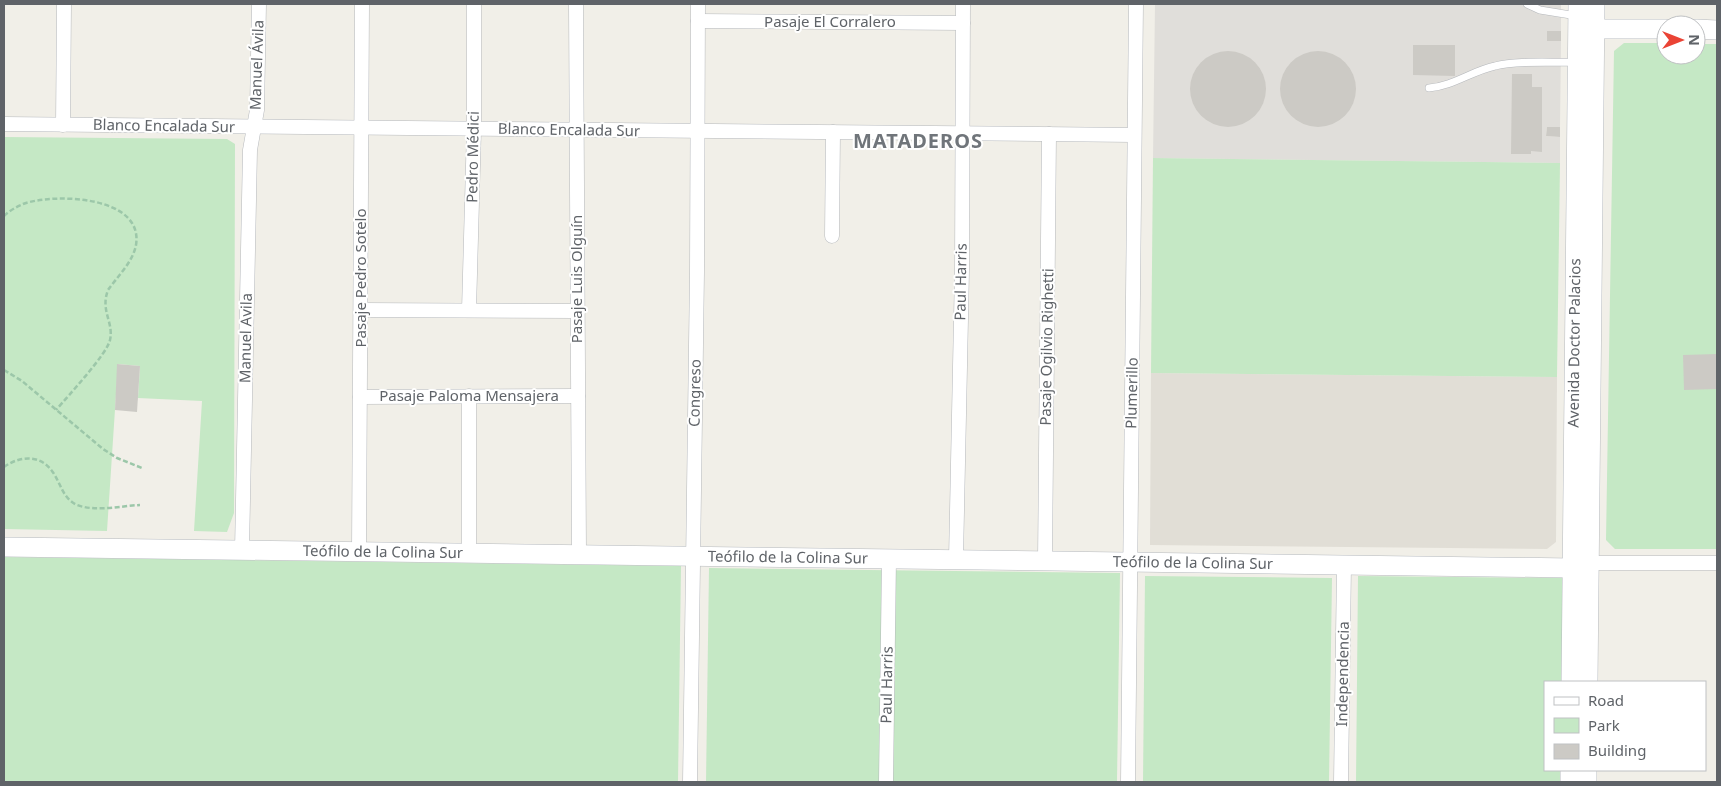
<svg xmlns="http://www.w3.org/2000/svg" width="1721" height="786" font-family="'Noto Sans',sans-serif">
<style>
.industrial{fill:#e0deda}
.education{fill:#e1ded6}
.green{fill:#c5e8c5}
.building{fill:#cccac5}
.lines{fill:none;stroke-linecap:round;stroke-linejoin:round}
.lane-casing{stroke:#b5b8bc;stroke-width:8}
.street-casing{stroke:#b5b8bc;stroke-width:15}
.secondary-casing{stroke:#b6babf;stroke-width:20}
.path{stroke:#9cc7a9;stroke-width:2.5;stroke-dasharray:5 2.5;stroke-linecap:butt}
.lane{stroke:#fff;stroke-width:7}
.street{stroke:#fff;stroke-width:14}
.secondary{stroke:#fff;stroke-width:19}
.labels{text-anchor:middle;stroke-width:4;stroke-linejoin:round;paint-order:stroke}
.street-label{font-size:15px;fill:#5f6368;stroke:#fff}
.district-label{font-size:20px;font-weight:bold;letter-spacing:1px;fill:#70757a;stroke:#fff}
</style>
<rect width="100%" height="100%" fill="#f1efe8"/>
<!-- industrial -->
<path class="industrial" d="M1155,4H1561V31H1547V41H1561L1560,127H1547L1546,136L1560,137V163L1153,158Z"/>
<!-- education -->
<path class="education" d="M1151,373L1557,377L1556,542L1547,549L1150,545Z"/>
<!-- green -->
<g class="green">
<path d="M1624,43H1666V55H1696V44H1717V549H1615L1606,540L1614,51Z"/>
<path d="M4,137L227,139L235,144L234,513L227,532L194,531L202,401L138,398L140,366L118,364L107,531L4,529Z"/>
<path d="M1153,158L1560,163L1557,377L1151,373Z"/>
<path d="M4,557L681,566L678,782H4Z"/>
<path d="M709,568L1120,573L1117,782H706Z"/>
<path d="M1145,576L1332,578L1329,782H1143Z"/>
<path d="M1358,576L1563,578L1562,682H1545V770H1561V782H1356Z"/>
</g>
<!-- building -->
<g class="building">
<rect x="1547" y="31" width="14" height="10"/>
<path d="M1413,45H1455V76L1413,75Z"/>
<circle cx="1318" cy="89" r="38"/>
<circle cx="1228" cy="89" r="38"/>
<path d="M1512,74H1532V87H1542V152L1531,151V154H1511Z"/>
<path d="M1547,127H1560V137L1546,136Z"/>
<path d="M1717,354V389L1684,390L1683,355Z"/>
<path d="M117,364L140,366L137,412L115,410Z"/>
</g>
<g class="lines">
<!-- lane casing -->
<g class="lane-casing">
<g id="lane">
<path d="M1527,4L1540,10L1577,16"/>
<path d="M1429,88C1453,86 1472,71 1495,66C1518,60 1552,63 1577,62"/>
</g>
</g>
<!-- street casing -->
<g class="street-casing">
<g id="street">
<path d="M576,4L579,554"/>
<path d="M698,21L963,23"/>
<path d="M4,124L1134,135"/>
<path d="M63,125L64,4"/>
<path d="M832,236L833,132"/>
<path d="M361,310L578,311"/>
<path d="M469,310L474,129V4"/>
<path d="M469,396V553"/>
<path d="M360,397L578,396"/>
<path d="M242,550L250,150L257,110L259,4"/>
<path d="M359,551L362,4"/>
<path d="M956,559L962,270L963,4"/>
<path d="M1045,561L1049,134"/>
<path d="M1580,565L1589,563H1717"/>
<path d="M690,782L697,272L698,4"/>
<path d="M886,782L889,559"/>
<path d="M1128,782L1136,4"/>
<path d="M1341,782L1344,565"/>
</g>
</g>
<!-- secondary casing -->
<g class="secondary-casing">
<g id="secondary">
<path d="M1582,29H1666"/>
<path d="M1696,29L1717,30"/>
<path id="s1" d="M4,547L1572,568"/>
<path id="s2" d="M1571,682L1578,4"/>
<path d="M1588,682L1595,4"/>
<path d="M1570,782V770"/>
<path d="M1587,782V770"/>
</g>
</g>
<!-- path -->
<g class="path">
<path d="M4,216C9,211 16,207 23,204C53,193 144,195 136,245C133,262 117,277 108,290C100,311 114,322 110,340C107,354 68,396 56,410"/>
<path d="M4,370L22,381L103,449L117,458L142,468"/>
<path d="M4,467C19,456 40,454 52,471C61,483 62,498 77,505C96,512 120,506 140,505"/>
</g>
<!-- lane -->
<use href="#lane" class="lane"/>
<!-- street -->
<use href="#street" class="street"/>
<!-- secondary -->
<use href="#secondary" class="secondary"/>
</g>
<g class="labels">
<!-- street labels -->
<g class="street-label">
<text x="830" y="27">Pasaje El Corralero</text>
<text transform="translate(257 65) rotate(-88)" y="5">Manuel Ávila</text>
<text transform="translate(164 126) rotate(1)" y="5">Blanco Encalada Sur</text>
<text transform="translate(569 130) rotate(1)" y="5">Blanco Encalada Sur</text>
<text transform="translate(473 157) rotate(-89)" y="5">Pedro Médici</text>
<text transform="translate(361 278) rotate(-90)" y="5">Pasaje Pedro Sotelo</text>
<text transform="translate(577 279) rotate(-90)" y="5">Pasaje Luis Olguín</text>
<text transform="translate(961 282) rotate(-89)" y="5">Paul Harris</text>
<text transform="translate(246 338) rotate(-89)" y="5">Manuel Avila</text>
<text dy="5" stroke="none"><textPath href="#s2" startOffset="339">Avenida Doctor Palacios</textPath></text>
<text transform="translate(1047 347) rotate(-89)" y="5">Pasaje Ogilvio Righetti</text>
<text transform="translate(695 393) rotate(-89)" y="5">Congreso</text>
<text transform="translate(1132 393) rotate(-89)" y="5">Plumerillo</text>
<text x="469" y="401">Pasaje Paloma Mensajera</text>
<text dy="5" stroke="none"><textPath href="#s1" startOffset="379">Teófilo de la Colina Sur</textPath></text>
<text dy="5" stroke="none"><textPath href="#s1" startOffset="784">Teófilo de la Colina Sur</textPath></text>
<text dy="5" stroke="none"><textPath href="#s1" startOffset="1189">Teófilo de la Colina Sur</textPath></text>
<text transform="translate(1343 674) rotate(-89)" y="5">Independencia</text>
<text transform="translate(887 685) rotate(-89)" y="5">Paul Harris</text>
</g>
<!-- district labels -->
<g class="district-label">
<text x="918" y="148">MATADEROS</text>
</g>
</g>
<!-- border -->
<rect width="1721" height="786" fill="none" stroke="#5f6368" stroke-width="10"/>
<!-- legend -->
<rect x="1544" y="681" width="162" height="90" fill="#ffffff" stroke="#bfc1c3"/>
<rect x="1554" y="697" width="25" height="8" fill="#ffffff" stroke="#bfc1c3"/>
<text x="1588" y="706" font-size="15" fill="#5f6368">Road</text>
<rect x="1554" y="718" width="25" height="15" fill="#c5e8c5" stroke="#bfc1c3"/>
<text x="1588" y="731" font-size="15" fill="#5f6368">Park</text>
<rect x="1554" y="744" width="25" height="15" fill="#cccac5" stroke="#bfc1c3"/>
<text x="1588" y="756" font-size="15" fill="#5f6368">Building</text>
<!-- north arrow -->
<g transform="translate(1681 40) rotate(90)"><circle r="24" fill="#ffffff" stroke="#bfc1c3"/>
<path d="M0-4L9 19L0 12L-9 19Z" fill="#ea4335"/>
<text y="-8" font-size="14" font-weight="bold" text-anchor="middle" fill="#5f6368">N</text>
</g>
</svg>
